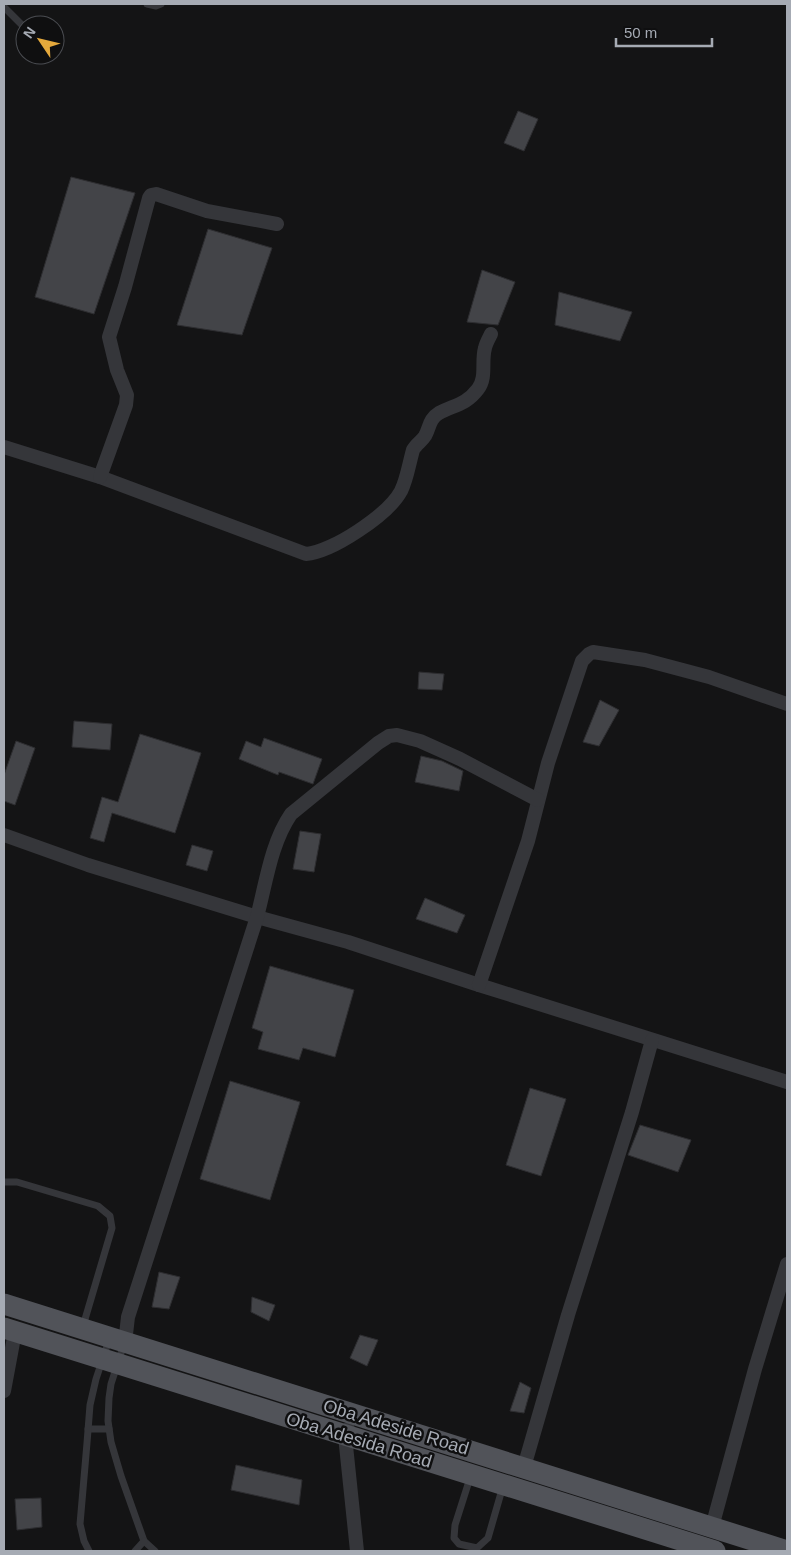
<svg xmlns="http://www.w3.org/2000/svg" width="791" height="1555" font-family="Arial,sans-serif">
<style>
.building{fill:#434448;stroke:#2e2e31}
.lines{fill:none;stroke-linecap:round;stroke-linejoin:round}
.lane{stroke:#35363a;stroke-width:7}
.street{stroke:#35363a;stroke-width:14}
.primary{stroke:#515359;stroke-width:21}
.labels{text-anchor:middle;stroke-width:5;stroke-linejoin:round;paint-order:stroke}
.street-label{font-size:18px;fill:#a6abb4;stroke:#0f0f10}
</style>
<rect width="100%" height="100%" fill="#141415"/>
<!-- building -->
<g class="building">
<path d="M518,111L538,119L524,151L504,143Z"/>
<path d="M71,177L135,193L94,314L35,297Z"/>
<path d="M208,229L272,248L242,335L177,325Z"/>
<path d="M482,270L515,282L498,325L467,322Z"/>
<path d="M559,292L632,312L620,341L555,325Z"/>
<path d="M419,672L444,674L442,690L418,689Z"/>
<path d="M600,700L619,710L599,746L583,742Z"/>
<path d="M74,721L112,724L110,750L72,747Z"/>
<path d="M140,734L201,753L175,833L112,813L104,842L90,838L102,797L118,802Z"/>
<path d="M264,738L322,759L313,784L279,772L278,775L239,759L246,741L261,747Z"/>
<path d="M16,741L35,748L15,805L4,801V775Z"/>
<path d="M421,756L442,761L463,771L459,791L415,782Z"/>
<path d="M300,831L321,834L314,872L293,869Z"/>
<path d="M192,845L213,851L207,871L186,865Z"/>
<path d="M425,898L465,915L457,933L416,919Z"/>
<path d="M270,966L354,990L335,1057L303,1048L299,1060L258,1049L263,1032L252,1028Z"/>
<path d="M230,1081L300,1102L270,1200L200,1179Z"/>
<path d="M530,1088L566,1099L541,1176L506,1165Z"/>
<path d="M640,1125L691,1140L678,1172L628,1155Z"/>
<path d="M159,1272L180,1277L169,1309L152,1307Z"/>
<path d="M252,1297L275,1305L269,1321L251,1312Z"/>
<path d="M360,1335L378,1340L367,1366L350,1358Z"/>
<path d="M520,1382L531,1388L524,1413L510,1411Z"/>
<path d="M236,1465L302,1480L299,1505L231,1490Z"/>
<path d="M41,1498L42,1527L17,1530L15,1499Z"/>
</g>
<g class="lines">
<!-- lane -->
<g class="lane">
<path d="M147,4L156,6L161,4"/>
<path d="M4,7L25,28"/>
<path d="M4,1182H17L98,1206L110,1216L112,1228L83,1326"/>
<path d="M124,1344L111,1384L109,1398L108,1421L111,1442L121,1476L144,1541L155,1551"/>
<path d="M88,1429H109"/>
<path d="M470,1478L455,1525L454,1538L459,1544L477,1548L488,1538L503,1486"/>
<path d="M89,1551L84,1541L80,1524L87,1443L90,1405L96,1379L109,1340"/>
<path d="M135,1551L144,1541"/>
</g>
<!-- street -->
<g class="street">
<path d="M4,447L100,477L306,554C332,552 388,515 401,491C407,479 409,464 413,450C416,444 422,441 425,436C430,427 429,419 439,413C454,405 466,405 478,389C487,377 481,362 485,348C486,343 489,338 491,334"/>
<path d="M100,477L126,405L127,395L117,370L109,337L125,287L149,198L151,195L156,194L207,211L277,224"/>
<path d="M4,835L88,865L257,917L348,942L479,985L787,1082"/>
<path d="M479,985L528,841L548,763L582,661L589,654L593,652L645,660L709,677L787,704"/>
<path d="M125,1343L128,1317L257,917C266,883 271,843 291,814L378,743L389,736L397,735L420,741L460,759L538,800"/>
<path d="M4,1391L15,1332"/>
<path d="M348,1429L345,1436L357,1551"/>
<path d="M524,1467L568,1315L632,1112L652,1040"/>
<path d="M712,1527L755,1369L787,1264"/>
</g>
<!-- primary -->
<g class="primary">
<path d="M4,1304L787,1551"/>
<path d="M4,1328C240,1404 478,1476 715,1551"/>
</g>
</g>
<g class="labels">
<!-- street labels -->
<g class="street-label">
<text transform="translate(396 1427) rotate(17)" y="6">Oba Adeside Road</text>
<text transform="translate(359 1440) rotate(17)" y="6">Oba Adesida Road</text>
</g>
</g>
<!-- border -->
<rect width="791" height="1555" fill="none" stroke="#a6abb4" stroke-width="10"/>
<!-- north arrow -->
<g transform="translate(40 40) rotate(305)"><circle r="24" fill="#0f0f10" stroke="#4b4d52"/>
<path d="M0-4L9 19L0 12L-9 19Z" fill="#e5a93c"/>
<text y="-8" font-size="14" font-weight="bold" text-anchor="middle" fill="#a6abb4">N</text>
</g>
<!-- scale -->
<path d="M616 38v8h96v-8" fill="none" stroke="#a6abb4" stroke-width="2.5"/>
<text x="624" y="38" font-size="15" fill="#a6abb4" stroke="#0f0f10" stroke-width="4" paint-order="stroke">50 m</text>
</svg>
